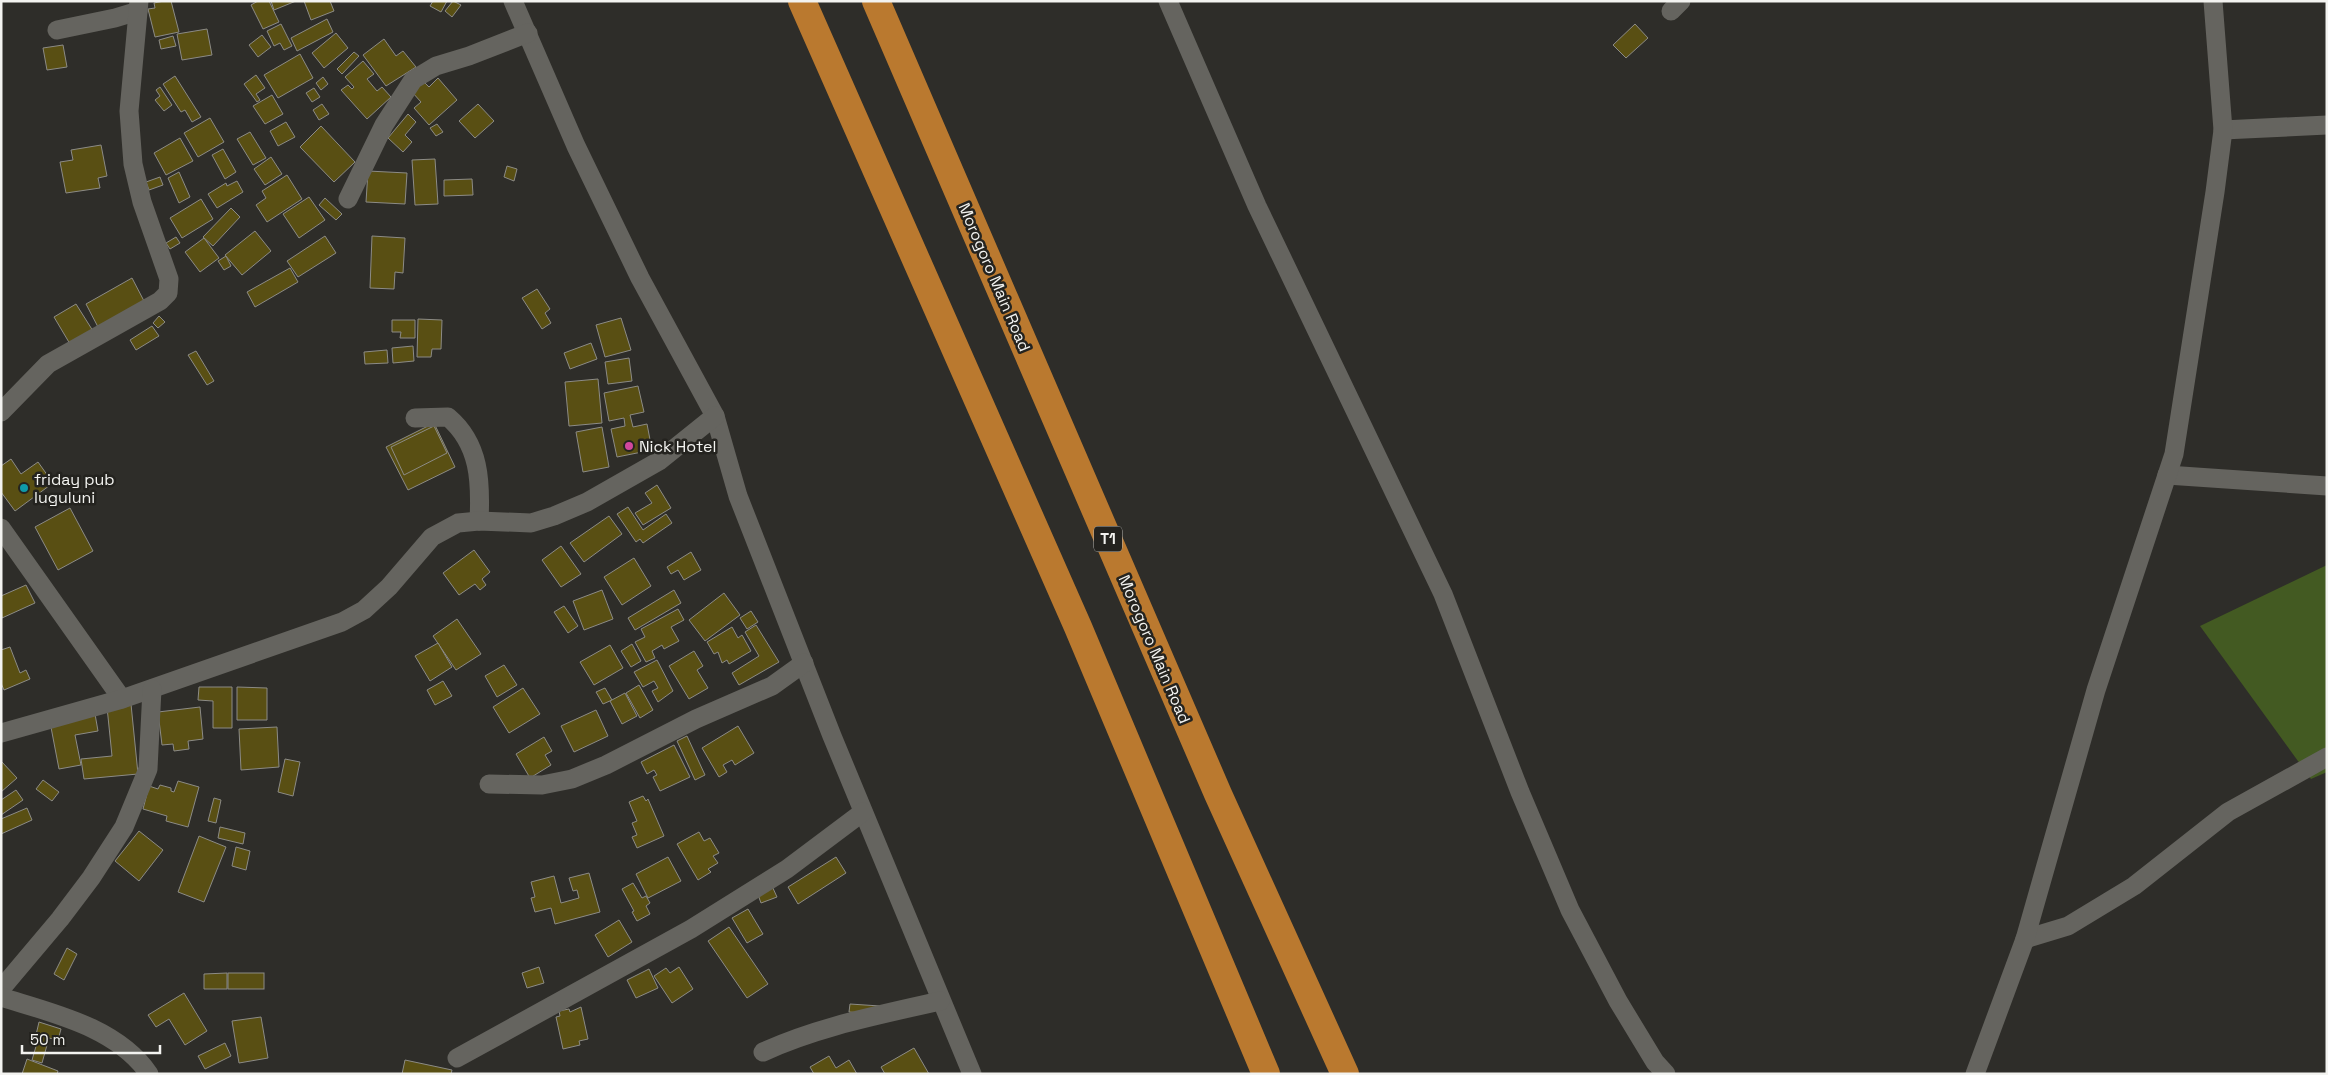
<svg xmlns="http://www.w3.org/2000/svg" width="2328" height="1075" font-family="'Space Grotesk',sans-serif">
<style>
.green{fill:#435a22}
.building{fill:#594f13;stroke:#8c8b86}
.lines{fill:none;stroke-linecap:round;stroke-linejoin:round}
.minor{stroke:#65645f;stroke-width:19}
.highway{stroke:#ba792f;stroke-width:28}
.hotel-dot{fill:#d1479c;stroke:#24231f;stroke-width:2}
.culture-dot{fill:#0f9aa8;stroke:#24231f;stroke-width:2}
.labels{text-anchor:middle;stroke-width:5;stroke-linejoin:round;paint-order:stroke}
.shield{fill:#24231f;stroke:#b5b5b1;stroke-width:1}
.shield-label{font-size:15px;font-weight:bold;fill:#f3f3f0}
.street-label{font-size:16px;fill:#f3f3f0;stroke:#24231f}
.poi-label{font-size:16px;fill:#f3f3f0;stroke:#24231f;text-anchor:start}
</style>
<rect width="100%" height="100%" fill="#2e2d29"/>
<!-- green -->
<path class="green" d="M2327,565V772L2311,779L2200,626Z"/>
<!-- building -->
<g class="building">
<path d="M164,1H171L179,32L155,37L148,9L155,8L154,3Z"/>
<path d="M258,1H269L279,22L263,29L251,5Z"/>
<path d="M271,1H296L274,10Z"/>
<path d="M304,1H330L334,11L311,20Z"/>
<path d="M433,1H447L441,12L430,6Z"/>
<path d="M453,1L461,5L452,17L445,11Z"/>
<path d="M327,19L333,32L297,51L291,38Z"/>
<path d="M281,24L292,46L284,50L280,43L274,46L267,31Z"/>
<path d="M1635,24L1648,38L1626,58L1613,45Z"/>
<path d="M207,29L212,55L182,60L177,34Z"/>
<path d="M336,33L348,48L324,68L312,53Z"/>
<path d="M262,35L271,47L258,57L249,45Z"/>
<path d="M173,36L176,46L161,49L159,40Z"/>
<path d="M384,39L396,56L403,51L416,67L386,86L363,55Z"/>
<path d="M63,45L67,67L47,70L43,48Z"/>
<path d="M354,52L359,56L342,74L337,69Z"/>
<path d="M300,54L313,78L278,98L264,75Z"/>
<path d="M363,61L374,74L367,79L377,91L382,87L391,97L367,119L341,90L348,85L352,89L354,87L345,77Z"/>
<path d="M256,75L265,88L256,94L260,100L257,102L244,84Z"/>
<path d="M175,76L201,117L192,122L185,110L181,112L163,84Z"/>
<path d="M323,77L328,84L321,90L316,83Z"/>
<path d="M438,78L457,100L429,125L414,108L421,102L412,92L424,82L429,87Z"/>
<path d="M160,87L172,105L164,111L155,100L160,96L156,90Z"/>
<path d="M314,88L320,97L312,102L306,93Z"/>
<path d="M272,95L283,114L265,124L253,106Z"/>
<path d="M322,104L329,114L319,120L313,110Z"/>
<path d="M478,104L494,121L475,138L459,121Z"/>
<path d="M408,114L416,122L405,135L412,142L403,152L388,138Z"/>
<path d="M210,118L224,142L198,157L184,133Z"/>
<path d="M286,122L295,137L278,146L270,131Z"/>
<path d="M437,124L443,132L436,136L430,128Z"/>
<path d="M321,126L355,162L334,182L300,147Z"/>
<path d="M250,132L266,158L253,165L237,139Z"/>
<path d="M180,138L193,161L166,175L154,153Z"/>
<path d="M101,145L107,176L98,178L100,188L66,193L60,162L73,160L71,150Z"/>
<path d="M223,149L236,172L225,179L212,155Z"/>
<path d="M271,157L282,174L265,185L254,169Z"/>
<path d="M435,159L438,204L415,205L412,160Z"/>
<path d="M507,166L517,169L514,181L504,177Z"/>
<path d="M368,171L407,173L405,204L366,202Z"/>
<path d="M179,172L190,197L179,203L168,178Z"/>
<path d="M287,175L302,199L267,222L256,205L266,198L262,191Z"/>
<path d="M160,177L163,185L149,190L146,182Z"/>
<path d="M472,179L473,195L444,196V180Z"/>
<path d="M237,181L243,192L217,208L208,194L226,183L227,186Z"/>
<path d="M309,197L325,220L299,238L283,214Z"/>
<path d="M325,198L342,214L336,220L319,205Z"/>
<path d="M201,199L213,219L182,238L170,218Z"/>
<path d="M231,208L240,217L213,246L203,237Z"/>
<path d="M255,231L271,251L242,275L225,255Z"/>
<path d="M325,236L336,253L298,277L287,261Z"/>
<path d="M372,236L405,238L403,273L395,272L394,289L370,288Z"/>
<path d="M176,237L180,243L170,249L166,243Z"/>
<path d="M204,238L219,258L200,272L185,252Z"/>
<path d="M226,256L231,266L224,270L218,261Z"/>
<path d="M290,268L298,282L255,307L247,292Z"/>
<path d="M132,278L144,301L98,327L86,304Z"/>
<path d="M537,289L550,309L545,313L551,323L542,329L522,298Z"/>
<path d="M76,304L93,331L70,344L54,317Z"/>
<path d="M159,316L165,322L158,328L153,323Z"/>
<path d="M621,318L631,350L605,357L596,325Z"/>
<path d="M418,319L442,320L441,349H432L431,357H417Z"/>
<path d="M392,320H415V338H400L401,332H392Z"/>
<path d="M152,326L159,336L136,350L130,340Z"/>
<path d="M591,343L597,359L570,369L564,353Z"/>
<path d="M413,346L414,361L393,363L392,348Z"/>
<path d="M387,350L388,363L365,364L364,352Z"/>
<path d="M196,351L214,381L207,385L188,355Z"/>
<path d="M629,358L632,381L608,384L605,362Z"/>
<path d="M598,379L602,423L569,426L565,382Z"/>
<path d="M638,386L644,412L630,415L633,427L647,424L652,450L617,457L611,429L625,426L624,418L609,421L604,393Z"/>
<path d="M434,423L455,467L408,490L386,447Z"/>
<path d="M434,426L447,453L404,475L391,447Z"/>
<path d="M602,427L609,467L583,472L576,432Z"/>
<path d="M11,459L21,474L38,462L53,483L15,511L1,492V466Z"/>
<path d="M657,485L671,508L643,525L635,513L652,503L645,493Z"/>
<path d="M628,507L643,530L666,514L672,523L643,543L640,539L636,542L617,514Z"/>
<path d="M70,508L93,551L58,570L35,527Z"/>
<path d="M609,516L622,534L584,562L570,543Z"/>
<path d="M561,546L581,574L561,587L542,560Z"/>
<path d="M474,550L490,572L482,579L486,585L480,590L475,584L459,595L443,573Z"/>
<path d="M691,552L701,570L684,580L678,570L671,574L667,567Z"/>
<path d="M634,558L651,586L622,605L604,577Z"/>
<path d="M26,585L35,603L2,618L1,596Z"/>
<path d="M602,590L613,619L584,630L573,601Z"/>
<path d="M674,590L681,603L635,630L628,618Z"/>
<path d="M724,593L740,615L705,641L689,620Z"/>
<path d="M564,606L578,626L568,633L554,612Z"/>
<path d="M678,609L684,620L671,627L679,641L664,649L662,645L652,651L655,658L646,662L635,642L645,637L641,629Z"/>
<path d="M751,611L758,622L747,629L740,618Z"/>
<path d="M457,619L481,654L456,670L433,636Z"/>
<path d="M756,625L779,662L739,685L732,673L759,656L745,632Z"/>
<path d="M732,627L738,638L742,635L751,651L729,664L727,660L722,663L718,652L714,654L707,642Z"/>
<path d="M438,643L452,667L430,681L415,656Z"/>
<path d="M632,644L641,661L631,667L621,651Z"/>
<path d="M610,645L623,668L594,685L580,662Z"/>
<path d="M10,647L20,673L26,670L30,679L4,690L1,683V650Z"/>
<path d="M694,651L703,666L697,670L708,688L689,699L669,666Z"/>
<path d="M657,660L673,691L658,702L652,691L658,688L654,681L643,687L634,672Z"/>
<path d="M504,665L517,685L497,697L485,676Z"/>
<path d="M443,681L452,696L435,705L427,690Z"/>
<path d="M639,685L653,710L640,718L626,693Z"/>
<path d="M199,687H232V728H213V701L198,700Z"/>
<path d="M237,687L267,688V720H237Z"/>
<path d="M523,688L540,714L509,733L493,707Z"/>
<path d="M605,688L612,700L603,704L596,692Z"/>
<path d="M625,693L637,716L622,724L610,701Z"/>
<path d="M131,704L138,774L84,779L81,759L112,756L107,707Z"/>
<path d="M200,707L203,739L188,741L189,749L174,751L173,744L162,745L158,712Z"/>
<path d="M596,710L608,736L574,752L561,726Z"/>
<path d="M95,714L98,731L75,735L81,765L59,769L50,722Z"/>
<path d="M738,726L754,753L735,765L732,760L723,765L727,772L719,777L702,748Z"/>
<path d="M277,727L279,767L241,770L239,729Z"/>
<path d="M687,736L705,775L695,780L677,741Z"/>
<path d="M544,737L552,751L545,755L551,765L530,778L516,754Z"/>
<path d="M674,745L690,777L660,791L653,777L657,775L654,770L647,774L641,762Z"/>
<path d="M285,759L300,762L293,796L278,792Z"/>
<path d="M1,761L17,778L1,792Z"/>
<path d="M43,780L59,792L52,801L36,789Z"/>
<path d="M178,781L199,787L188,827L166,821L167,816L143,809L149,786L158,789L160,785L171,788V791L174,792Z"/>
<path d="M16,790L23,800L1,815V800Z"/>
<path d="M643,796L646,801L648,799L664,836L637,848L632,837L637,835L632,823L637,821L629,802Z"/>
<path d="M214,798L221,800L216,823L208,821Z"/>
<path d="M27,808L32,820L1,834V819Z"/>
<path d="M220,827L245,833L243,844L218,838Z"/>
<path d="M139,831L163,850L139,881L115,861Z"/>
<path d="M699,832L704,841L710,838L719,853L713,856L718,863L708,869L711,872L698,880L677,844Z"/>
<path d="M199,836L226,847L204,902L178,892Z"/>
<path d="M236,847L250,851L246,870L232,866Z"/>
<path d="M668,857L681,881L648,898L636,874Z"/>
<path d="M836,857L846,873L798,904L788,887Z"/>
<path d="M589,873L600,912L555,924L551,908L535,912L531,898L535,897L531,882L554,876L561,903L579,898L577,890L573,891L569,878Z"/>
<path d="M633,883L642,898L646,896L650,903L646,906L650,914L637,921L632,912L634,911L622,889Z"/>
<path d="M772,886L777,897L761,903L757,892Z"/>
<path d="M748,909L763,934L747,943L732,918Z"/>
<path d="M619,920L632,942L608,957L595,935Z"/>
<path d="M729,927L768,984L747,998L708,941Z"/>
<path d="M67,948L77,954L64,980L54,974Z"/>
<path d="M539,967L544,983L527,988L522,973Z"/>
<path d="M679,967L693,989L672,1003L654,976L666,968L670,973Z"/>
<path d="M649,969L658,988L636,998L627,980Z"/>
<path d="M227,973V989H204V974Z"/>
<rect x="228" y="973" width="36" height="16"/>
<path d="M184,993L207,1031L185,1045L169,1019L156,1027L148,1015Z"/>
<path d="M850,1004L880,1006L879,1014L849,1012Z"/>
<path d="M581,1007L588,1039L579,1041L580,1045L563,1049L556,1017L560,1016L559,1011L569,1009L570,1012Z"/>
<path d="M261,1017L268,1058L239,1063L232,1021Z"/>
<path d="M39,1022L61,1029L58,1040L49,1038L42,1063L32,1060L39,1036L36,1035Z"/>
<path d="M225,1043L231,1056L205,1069L198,1056Z"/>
<path d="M914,1048L929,1074H885L881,1067Z"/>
<path d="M829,1056L836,1068L849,1060L857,1074H814L810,1067Z"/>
<path d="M27,1059L58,1071L57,1074H22Z"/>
<path d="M405,1060L452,1070L451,1074H402Z"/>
</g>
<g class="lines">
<!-- minor -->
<g class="minor">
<path d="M513,1L576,146L640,278L715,416L738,496L832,736L972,1074"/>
<path d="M1168,1L1257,206L1443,594L1520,792L1570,910L1618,1001L1655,1062L1666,1074"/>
<path d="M1671,11L1681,1"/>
<path d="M57,30L115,18L138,11"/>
<path d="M2223,130L2327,125"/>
<path d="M348,199L384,125L413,80L436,66L469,56L528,33"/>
<path d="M1,412L48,364L160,301L168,293L169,279L142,202L133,164L129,111L139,1"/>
<path d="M415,418L448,417C480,444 481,482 479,521"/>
<path d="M2167,475L2327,486"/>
<path d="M1,528L122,699"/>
<path d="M1,733L122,699L342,622L364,610L389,587L432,537L458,523L479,521L531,523L554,516L587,502L659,461L715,416"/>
<path d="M489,784L542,785L572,779L606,765L696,719L772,686L804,663"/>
<path d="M2025,939L2068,926L2134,886L2228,812L2327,757"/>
<path d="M1,989L60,919L91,878L124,827L148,769L152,689"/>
<path d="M1,997C52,1013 117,1027 149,1074"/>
<path d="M763,1052C820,1026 880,1015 940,1001"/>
<path d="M457,1058L691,929L787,869L863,812"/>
<path d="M1975,1074L2025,939L2096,690L2174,454L2215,192L2223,130L2213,1"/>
</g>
<!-- highway -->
<g class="highway">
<path d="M802,1L1078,627L1266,1074"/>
<path d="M876,1L1218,794L1345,1074"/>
</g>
</g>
<!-- markers -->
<circle class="hotel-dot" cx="629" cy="446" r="5"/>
<circle class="culture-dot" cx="24" cy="488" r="5"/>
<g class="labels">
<!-- shield labels -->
<rect class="shield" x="1094" y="526.5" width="28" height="25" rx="4"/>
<g class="shield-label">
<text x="1108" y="544">T1</text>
</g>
<!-- street labels -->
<g class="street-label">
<text transform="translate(995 277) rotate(67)" y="6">Morogoro Main Road</text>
<text transform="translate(1155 649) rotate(67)" y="6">Morogoro Main Road</text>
</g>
<!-- poi labels -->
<g class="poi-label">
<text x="639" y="452">Nick Hotel</text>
<text x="34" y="485">friday pub<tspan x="34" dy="18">luguluni</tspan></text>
</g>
</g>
<!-- border -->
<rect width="2328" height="1075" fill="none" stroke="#f3f3f0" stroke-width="5"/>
<!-- scale -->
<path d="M22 1045v8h138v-8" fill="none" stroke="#f3f3f0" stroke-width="2.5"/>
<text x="30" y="1045" font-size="15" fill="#f3f3f0" stroke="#24231f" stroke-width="4" paint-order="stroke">50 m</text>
</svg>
